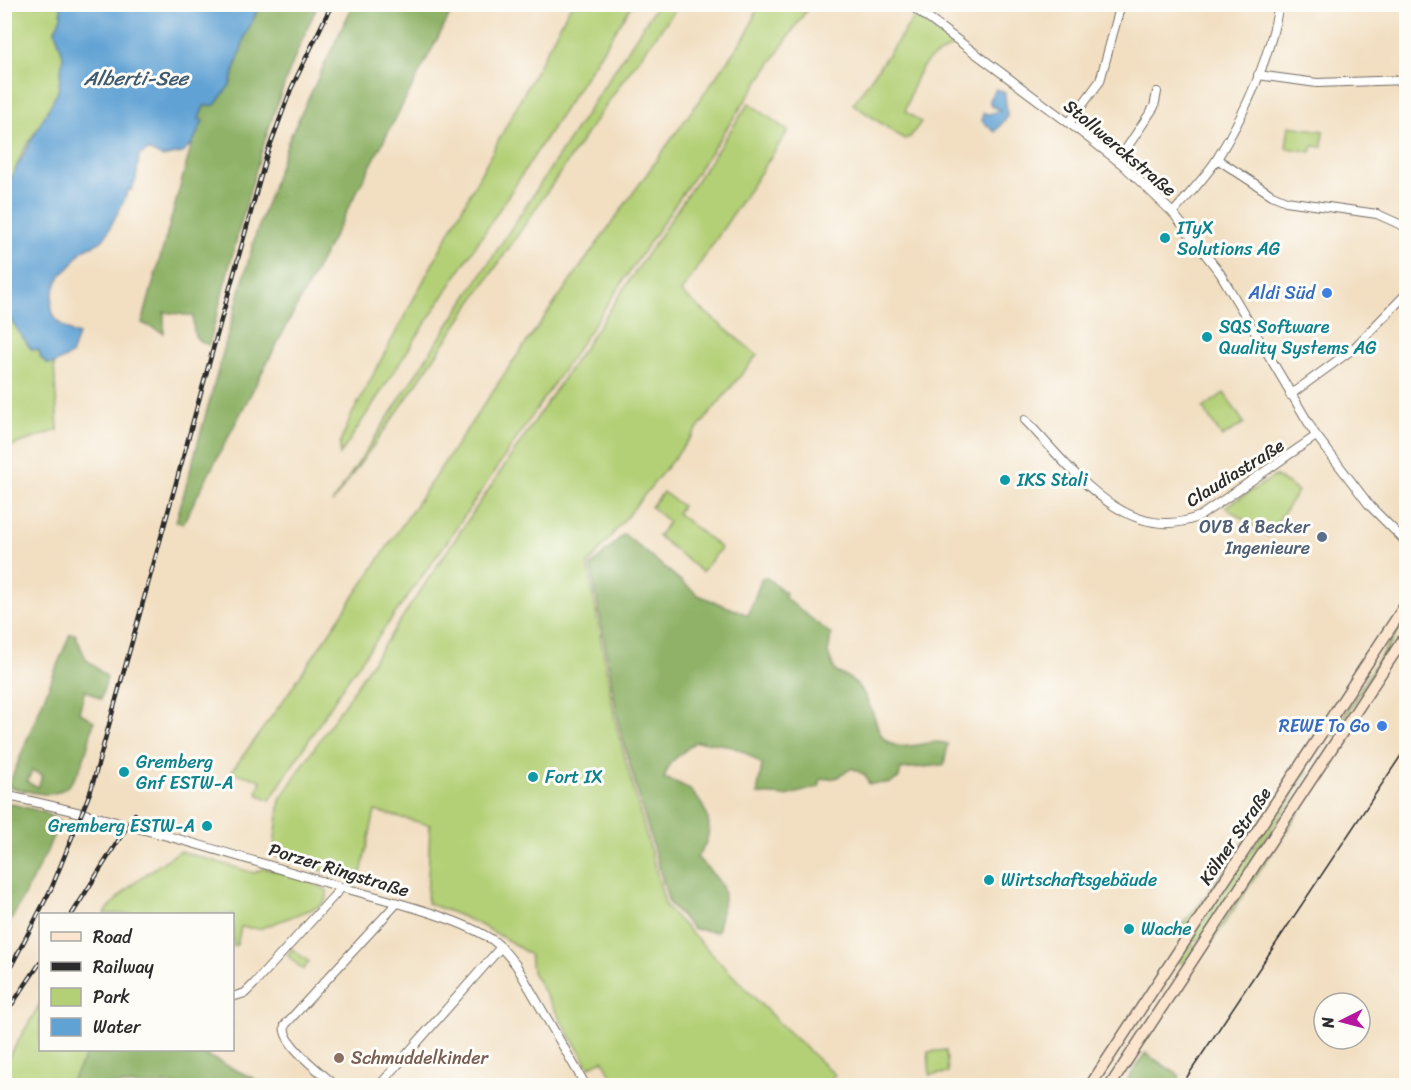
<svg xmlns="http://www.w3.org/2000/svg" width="1411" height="1090" font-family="Sriracha,sans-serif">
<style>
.green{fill:#b4d077;stroke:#707e51;stroke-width:1.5}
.forest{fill:#8fb268;stroke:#5d6e4a;stroke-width:1.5;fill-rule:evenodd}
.water{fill:#60a2d4;stroke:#466680;stroke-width:1.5}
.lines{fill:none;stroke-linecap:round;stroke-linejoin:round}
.street-casing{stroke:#716a60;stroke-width:10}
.secondary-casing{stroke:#716a60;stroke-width:13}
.street{stroke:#fff;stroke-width:8}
.secondary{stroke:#fce5cf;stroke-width:10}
.tram{stroke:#2b2b2b;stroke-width:1.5}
.rail-casing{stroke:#2b2b2b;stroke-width:4.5}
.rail{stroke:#fdfcf7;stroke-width:2;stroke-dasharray:7;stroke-linecap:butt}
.culture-dot{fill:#0f9aa8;stroke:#fdfcf7;stroke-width:2}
.shop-dot{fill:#3f7fe0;stroke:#fdfcf7;stroke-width:2}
.service-dot{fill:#5c6f8a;stroke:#fdfcf7;stroke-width:2}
.education-dot{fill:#8d6e63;stroke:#fdfcf7;stroke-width:2}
.labels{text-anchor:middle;stroke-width:6;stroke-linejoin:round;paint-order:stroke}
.street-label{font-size:18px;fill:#2b2b2b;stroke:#fdfcf7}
.culture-label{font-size:18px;fill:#0d838f;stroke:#fdfcf7;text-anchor:start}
.shop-label{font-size:18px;fill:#366cbe;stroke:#fdfcf7;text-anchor:end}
.service-label{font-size:18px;fill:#4e5e75;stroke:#fdfcf7;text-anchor:end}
.education-label{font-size:18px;fill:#785e54;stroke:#fdfcf7;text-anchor:start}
.water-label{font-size:20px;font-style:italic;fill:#405b6f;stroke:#fdfcf7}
</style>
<rect width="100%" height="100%" fill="#fdfcf7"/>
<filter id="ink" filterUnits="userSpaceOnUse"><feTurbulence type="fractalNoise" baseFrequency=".0167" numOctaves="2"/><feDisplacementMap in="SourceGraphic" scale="12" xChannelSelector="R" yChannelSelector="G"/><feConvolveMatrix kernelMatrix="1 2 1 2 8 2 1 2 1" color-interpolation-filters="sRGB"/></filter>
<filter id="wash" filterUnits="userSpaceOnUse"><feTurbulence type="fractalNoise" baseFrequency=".008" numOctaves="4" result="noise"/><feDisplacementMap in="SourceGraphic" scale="24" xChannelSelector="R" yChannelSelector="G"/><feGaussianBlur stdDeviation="1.35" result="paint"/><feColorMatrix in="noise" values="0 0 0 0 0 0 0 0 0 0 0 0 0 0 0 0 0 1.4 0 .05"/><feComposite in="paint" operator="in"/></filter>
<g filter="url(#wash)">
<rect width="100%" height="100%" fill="#f2dfc2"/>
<!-- green -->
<g class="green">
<path d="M759,4L810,5L446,543L346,682L270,800L257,794L261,780L231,772L283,701L514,360L748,32Z"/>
<path d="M5,5H61V18L55,30C57,39 62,47 63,56C68,88 44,119 27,144C18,158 15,176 5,189Z"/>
<path d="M571,5H632L340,455V444L350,418Z"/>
<path d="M657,5H679L621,83L398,411L332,503Z"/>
<path d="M915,16L954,44C947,51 939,53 930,59C915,71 911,94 905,111L921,122L910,137L904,139L853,104Z"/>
<path d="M749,103L788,131L681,292L757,355L588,565L616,725L666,907L781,1025L835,1075L823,1086L616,1085L603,1060L589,1067L532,972L530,955C497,931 465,916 427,903L430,825L375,811L359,882L273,855L280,799Z"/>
<path d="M1289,126L1323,131L1322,147L1313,146L1311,152L1286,148Z"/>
<path d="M4,303L23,338L39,350L41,358L48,364H54L58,430L8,447L5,452Z"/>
<path d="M1224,393L1244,423L1222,437L1203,408Z"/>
<path d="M1275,476L1298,491L1268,536L1225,507Z"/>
<path d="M663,492L682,506L677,513L721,548L702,572L658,536L669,522L651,507Z"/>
<path d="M1406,615V620L1334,736L1332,734Z"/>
<path d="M1308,771V774L1198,942L1192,938L1304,773Z"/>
<path d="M1321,779L1208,948L1206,947L1252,876Z"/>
<path d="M1254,826L1200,909L1181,932L1180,928L1206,896Z"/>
<path d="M180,851L254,873L264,868L304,879L327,890V899L320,906L259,929L241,927L237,945L233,946L232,914H104C124,887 153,869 180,851Z"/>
<path d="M1190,942L1195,946L1185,962L1179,963L1178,960Z"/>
<path d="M292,949L309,962L303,970L287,955Z"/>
<path d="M40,1004V1050H89L69,1085L5,1086V1063Z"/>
<path d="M946,1050L948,1073L930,1075L928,1052Z"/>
</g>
<!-- forest -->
<g class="forest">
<path d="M260,5H318C266,112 239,230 209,345C191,339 194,333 193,316L164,312V333L142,323L192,144L203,121L199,119L204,105H215L230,85L245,37Z"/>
<path d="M353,5H455L183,523L176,522L255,237L289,139Z"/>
<path d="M624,534L698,595L748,615L762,578H767L786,593L784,597L831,634L828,654L836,672C861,681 866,695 875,719C877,724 879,732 882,736C900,759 928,736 948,744L944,765L901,769L899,778L890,783L869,784L865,775L852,768L836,778L821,779L819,787L786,796L757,794L762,765C738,745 725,743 695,742L670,763L664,778C672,781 683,784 690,790C711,810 716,834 697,857C729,892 728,884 717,932L693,929L669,903L619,726L591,566Z"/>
<path d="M70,634H75L86,659L107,677L101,699L85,690L79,712L94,721C88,744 81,791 50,794C37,795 21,789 8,787ZM32,771L43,775L38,787L27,782Z"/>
<path d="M5,802L43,812L59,821L47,851L5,932Z"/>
<path d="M89,1050H195L267,1085H69Z"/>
<path d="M1145,1053L1180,1076L1174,1085H1124Z"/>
</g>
<!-- water -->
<g class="water">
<path d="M61,5H260L245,36L230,85L215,105L204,106L199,119L203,121L192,144L182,153L162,157L148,150L139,156L136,179L131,190H128C124,205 113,219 107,234C102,245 89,245 81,252C77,256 76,259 73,263C69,269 61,273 58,280C45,308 51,323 78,335L71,355L54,364H48L41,358L39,350L31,349L10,319L4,303L5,189L58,91L63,56L55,30L61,17Z"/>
<path d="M996,89L1005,93L1007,117L995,132L982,121L983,113L990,114L1000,110L990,105V100Z"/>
</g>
</g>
<g filter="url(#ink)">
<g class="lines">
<!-- street casing -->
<g class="street-casing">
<g id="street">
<path d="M909,4L1077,129L1122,164L1173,213L1220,273L1315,434L1370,506L1406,542"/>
<path d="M1258,75L1317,83L1406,80"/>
<path d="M1069,123L1100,81L1121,4"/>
<path d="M1217,159L1272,195L1286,201L1377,214L1406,227"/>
<path d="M1118,161L1154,107L1157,92"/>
<path d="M1173,213C1188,195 1205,178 1217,159C1245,113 1270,58 1279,4"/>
<path d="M1290,395L1353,349L1406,294"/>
<path d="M1025,420C1070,466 1126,548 1200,516L1316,436"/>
<path d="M4,795C119,820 231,854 344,888C386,900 459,917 494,941C503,948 509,957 516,965L586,1086"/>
<path d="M232,997L245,993L254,984L342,887"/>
<path d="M336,1086C323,1074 280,1043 285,1025L397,903"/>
<path d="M379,1086L501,947"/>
</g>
</g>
<!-- secondary casing -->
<g class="secondary-casing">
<g id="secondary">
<path d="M1090,1086L1406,604"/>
<path d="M1110,1086L1406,635"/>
</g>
</g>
<!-- street -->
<use href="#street" class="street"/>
<!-- secondary -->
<use href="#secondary" class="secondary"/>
<!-- tram -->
<path class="tram" d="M1181,1086L1406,748"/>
<!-- rail casing -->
<g class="rail-casing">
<g id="rail">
<path d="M72,914L135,814"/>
<path d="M4,980L52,887L91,790L267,154L291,89L332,4"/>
<path d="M4,1016L40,963"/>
</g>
</g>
<!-- rail -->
<use href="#rail" class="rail"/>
</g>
</g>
<!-- markers -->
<g class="culture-dot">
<circle cx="1165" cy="238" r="6"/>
<circle cx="1207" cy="337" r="6"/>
<circle cx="1005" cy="480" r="6"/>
<circle cx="124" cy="772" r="6"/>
<circle cx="533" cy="777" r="6"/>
<circle cx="207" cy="826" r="6"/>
<circle cx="989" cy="880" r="6"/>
<circle cx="1129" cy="929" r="6"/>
</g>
<g class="shop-dot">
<circle cx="1327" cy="293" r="6"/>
<circle cx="1382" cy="726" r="6"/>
</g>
<circle class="service-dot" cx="1322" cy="537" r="6"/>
<circle class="education-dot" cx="339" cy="1058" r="6"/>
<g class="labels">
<!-- street labels -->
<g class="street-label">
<text transform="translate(1120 148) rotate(40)" y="6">Stollwerckstraße</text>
<text transform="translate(1235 473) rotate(-32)" y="6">Claudiastraße</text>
<text transform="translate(1235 836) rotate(-56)" y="6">Kölner Straße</text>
<text transform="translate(339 870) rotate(17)" y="6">Porzer Ringstraße</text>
</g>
<!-- culture labels -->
<g class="culture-label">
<text x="1177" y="234">ITyX<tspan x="1177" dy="21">Solutions AG</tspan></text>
<text x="1219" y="333">SQS Software<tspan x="1219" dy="21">Quality Systems AG</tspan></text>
<text x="1017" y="486">IKS Stali</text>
<text x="136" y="768">Gremberg<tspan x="136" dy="21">Gnf ESTW-A</tspan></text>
<text x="545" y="783">Fort IX</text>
<text x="195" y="832" text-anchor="end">Gremberg ESTW-A</text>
<text x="1001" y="886">Wirtschaftsgebäude</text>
<text x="1141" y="935">Wache</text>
</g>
<!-- shop labels -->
<g class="shop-label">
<text x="1315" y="299">Aldi Süd</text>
<text x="1370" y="732">REWE To Go</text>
</g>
<!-- service labels -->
<g class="service-label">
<text x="1310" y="533">OVB &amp; Becker<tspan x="1310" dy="21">Ingenieure</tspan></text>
</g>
<!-- education labels -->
<g class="education-label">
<text x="351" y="1064">Schmuddelkinder</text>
</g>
<!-- water labels -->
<g class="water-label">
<text x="136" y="85">Alberti-See</text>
</g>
</g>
<!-- margin -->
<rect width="1411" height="1090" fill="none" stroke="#fdfcf7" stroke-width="24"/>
<!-- legend -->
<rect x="39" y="913" width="195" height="138" fill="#fdfcf7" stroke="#a9a8a5" stroke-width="1.5"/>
<rect x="51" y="932" width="30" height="9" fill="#fce5cf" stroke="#a9a8a5" stroke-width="1.5"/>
<text x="93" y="943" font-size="18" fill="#2b2b2b">Road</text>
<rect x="51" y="962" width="30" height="9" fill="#2b2b2b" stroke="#a9a8a5" stroke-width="1.5"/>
<text x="93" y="973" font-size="18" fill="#2b2b2b">Railway</text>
<rect x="51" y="988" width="30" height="18" fill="#b4d077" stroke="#a9a8a5" stroke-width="1.5"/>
<text x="93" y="1003" font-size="18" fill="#2b2b2b">Park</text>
<rect x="51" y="1018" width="30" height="18" fill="#60a2d4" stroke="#a9a8a5" stroke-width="1.5"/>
<text x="93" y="1033" font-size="18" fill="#2b2b2b">Water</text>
<!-- north arrow -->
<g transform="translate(1342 1021) rotate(264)"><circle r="28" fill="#fdfcf7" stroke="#a9a8a5" stroke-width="1.5"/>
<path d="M0-4.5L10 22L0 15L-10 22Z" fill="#b5179e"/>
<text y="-9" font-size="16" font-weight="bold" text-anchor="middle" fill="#2b2b2b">N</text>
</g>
</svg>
